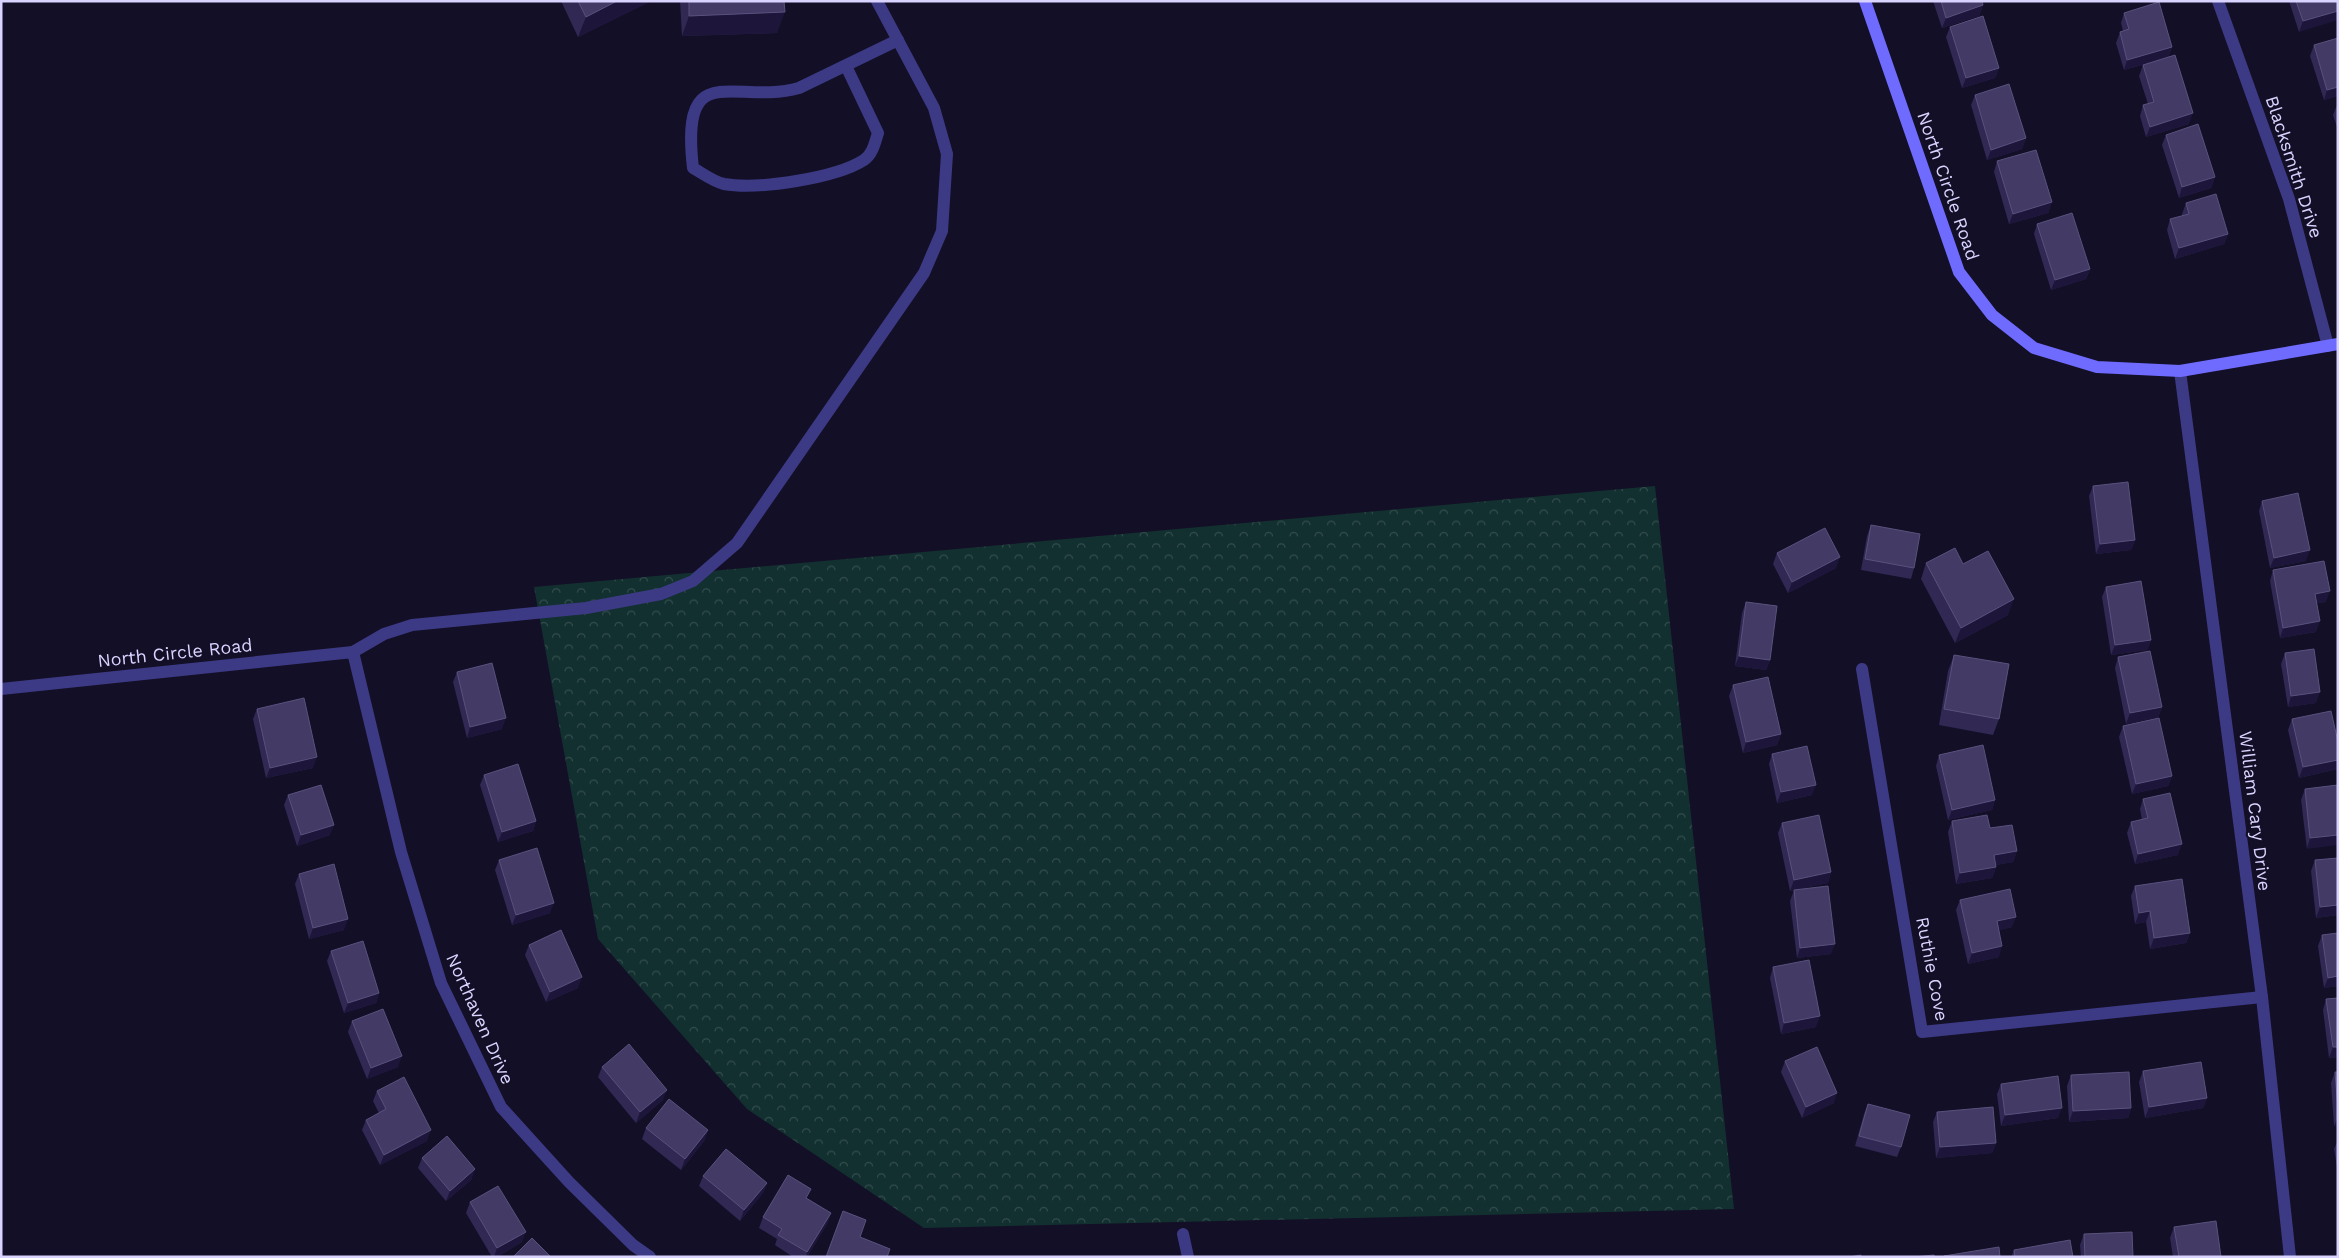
<svg xmlns="http://www.w3.org/2000/svg" width="2339" height="1258" font-family="'Work Sans',sans-serif">
<style>
.forest{fill:url(#forest-crowns)}
.lines{fill:none;stroke-linecap:round;stroke-linejoin:round}
.lane{stroke:#3d3a85;stroke-width:12}
.street{stroke:#3d3a85;stroke-width:12}
.secondary{stroke:#6f6bff;stroke-width:12}
.wall{fill:#312854}
.shaded-wall{fill:#1d163a}
.building{fill:#433a66;stroke:#5a527e}
.labels{text-anchor:middle;stroke-width:4.5;stroke-linejoin:round;paint-order:stroke}
.street-label{font-size:18px;fill:#d9d4ff;stroke:#130f26}
</style>
<defs>
<pattern id="forest-crowns" width="20" height="18" patternUnits="userSpaceOnUse" patternTransform="scale(1.25)"><rect width="20" height="18" fill="#12302f"/><path d="M2 6a3 3 0 1 1 6 0M12 15a3 3 0 1 1 6 0" fill="none" stroke="#344d4e"/></pattern>
</defs>
<rect width="100%" height="100%" fill="#130f26"/>
<!-- forest -->
<path class="forest" d="M1655,486L1734,1209L924,1228L747,1109L598,939L534,587Z"/>
<g class="lines">
<!-- lane -->
<g class="lane">
<path d="M846,66L878,133C875,142 873,154 864,160C836,178 758,190 724,184C714,182 702,173 693,168C680,55 734,106 799,88L898,40"/>
<path d="M353,652L384,634L412,625L586,608L661,594L693,581L737,543L924,273L942,231L947,154L934,108L877,1"/>
</g>
<!-- street -->
<g class="street">
<path d="M2218,1L2289,199L2328,346"/>
<path d="M2180,371L2262,997L2290,1257"/>
<path d="M1862,669L1922,1032L2262,997"/>
<path d="M1,689L353,652L401,852L441,983L501,1107L569,1182L633,1245L650,1257"/>
<path d="M1183,1234L1188,1257"/>
</g>
<!-- secondary -->
<path class="secondary" d="M1865,1L1959,272L1992,315L2034,348L2097,367L2180,371L2338,344"/>
</g>
<!-- wall -->
<g class="wall">
<path d="M561,1H651L578,37Z"/>
<path d="M680,1H784L777,33L682,36Z"/>
<path d="M1933,1H1982L1983,5L1979,16L1942,28Z"/>
<path d="M2289,1H2338L2299,32Z"/>
<path d="M2124,13L2172,47L2168,58L2189,124L2146,137L2140,116L2143,105L2148,104L2139,76L2143,65L2164,59L2124,70L2116,43L2120,32L2123,31L2121,23Z"/>
<path d="M1950,27L1999,68L1995,78L1962,88L1946,37Z"/>
<path d="M2314,45L2338,96L2324,100L2310,56Z"/>
<path d="M1975,95L2026,138L2022,149L1987,160L1971,105Z"/>
<path d="M2337,105H2338V130L2333,115Z"/>
<path d="M2166,135L2215,177L2211,188L2179,198L2162,145Z"/>
<path d="M1997,161L2052,202L2048,213L2009,224L1994,172Z"/>
<path d="M2186,203L2228,234L2224,244L2175,259L2167,230L2170,219L2182,216V214Z"/>
<path d="M2037,224L2090,269L2086,279L2051,290L2034,234Z"/>
<path d="M2093,486L2135,540L2131,550L2096,554L2089,496Z"/>
<path d="M2262,501L2306,561L2270,568L2259,511Z"/>
<path d="M1871,525L1914,568L1911,579L1861,570L1867,536Z"/>
<path d="M1777,553L1836,568L1788,593L1773,564Z"/>
<path d="M1926,563L1963,564L2008,615L1955,643L1921,579Z"/>
<path d="M2273,570L2326,602L2317,603L2316,632L2280,638L2270,581Z"/>
<path d="M2106,587L2151,640L2147,650L2111,655L2102,597Z"/>
<path d="M1746,602L1770,660L1766,670L1735,666L1742,613Z"/>
<path d="M2285,653L2316,703L2288,707L2281,664Z"/>
<path d="M1954,655L1999,719L1993,735L1939,725L1948,671Z"/>
<path d="M2118,657L2162,707L2158,717L2126,724L2115,668Z"/>
<path d="M457,672L502,729L467,738L453,682Z"/>
<path d="M1733,685L1781,734L1777,745L1743,753L1729,696Z"/>
<path d="M257,709L313,768L266,778L253,719Z"/>
<path d="M2292,719L2338,742V769L2299,778L2288,730Z"/>
<path d="M2123,726L2172,776L2168,786L2132,794L2119,737Z"/>
<path d="M1772,754L1812,795L1777,803L1769,764Z"/>
<path d="M1939,755L1995,800L1992,810L1948,820L1936,766Z"/>
<path d="M484,775L536,821L533,831L498,842L480,785Z"/>
<path d="M2338,785L2307,849L2301,800L2305,789Z"/>
<path d="M288,795L330,835L297,846L284,805Z"/>
<path d="M2143,799L2178,855L2135,864L2127,833L2131,822L2142,820L2140,809Z"/>
<path d="M1952,821L1990,828L2017,851L2013,862L1996,865V867L1992,878L1956,884L1948,832Z"/>
<path d="M1782,823L1831,872L1828,883L1794,890L1831,954L1797,958L1790,901L1794,890L1790,891L1778,833Z"/>
<path d="M2338,858V915L2316,918L2311,871L2315,860Z"/>
<path d="M499,860L550,913L512,925L495,870Z"/>
<path d="M299,874L344,930L309,939L295,884Z"/>
<path d="M2135,886L2190,933L2186,943L2150,949L2146,922L2135,924L2131,896Z"/>
<path d="M1960,900L2012,927L1999,930V957L1968,964L1956,910Z"/>
<path d="M2322,935L2338,986L2324,988L2318,946Z"/>
<path d="M529,945L578,988L546,1002L525,955Z"/>
<path d="M331,951L379,993L376,1003L344,1013L327,961Z"/>
<path d="M1773,967L1816,1027L1781,1034L1770,978Z"/>
<path d="M2338,998V1057L2329,1058L2323,1010L2326,999Z"/>
<path d="M352,1021L398,1067L367,1079L348,1032Z"/>
<path d="M1785,1061L1834,1103L1802,1118L1781,1072Z"/>
<path d="M602,1067L663,1100L636,1123L598,1077Z"/>
<path d="M2143,1071L2207,1098L2203,1108L2145,1118L2139,1082Z"/>
<path d="M2335,1072H2338V1126H2334L2331,1083Z"/>
<path d="M2071,1075L2131,1108L2128,1118L2069,1122L2067,1086Z"/>
<path d="M2001,1084L2058,1118L2001,1126L1997,1094Z"/>
<path d="M377,1091L427,1141L380,1165L362,1130L366,1120L379,1113L373,1101Z"/>
<path d="M1868,1104L1901,1147L1897,1157L1855,1146L1864,1114Z"/>
<path d="M1937,1112L1996,1143L1992,1153L1936,1158L1933,1122Z"/>
<path d="M646,1128L708,1130L704,1141L681,1170L642,1139Z"/>
<path d="M2338,1140V1173L2334,1149Z"/>
<path d="M422,1158L475,1169L471,1180L446,1201L418,1168Z"/>
<path d="M703,1176L767,1183L763,1193L740,1221L699,1186Z"/>
<path d="M807,1199L831,1213L827,1224L807,1257H793L775,1245L777,1239L759,1228L763,1217Z"/>
<path d="M470,1202L522,1242L497,1257H492L466,1213Z"/>
<path d="M2174,1227L2221,1257H2173L2170,1238Z"/>
<path d="M2084,1234L2133,1257H2081L2080,1245Z"/>
<path d="M2014,1250L2073,1257H2011Z"/>
</g>
<!-- shaded-wall -->
<g class="shaded-wall">
<path d="M617,1H651L578,37L586,17Z"/>
<path d="M1983,5L1979,16L1942,28L1946,18Z"/>
<path d="M2338,11V20L2299,32L2303,21Z"/>
<path d="M785,12L777,33L682,36L689,16Z"/>
<path d="M2172,47L2168,58L2124,70L2127,60Z"/>
<path d="M1999,68L1995,78L1962,88L1966,78Z"/>
<path d="M2338,87V96L2324,100L2327,90Z"/>
<path d="M2193,113L2189,124L2146,137L2150,127Z"/>
<path d="M2026,138L2022,149L1987,160L1991,150Z"/>
<path d="M2215,177L2211,188L2179,198L2182,187Z"/>
<path d="M2052,202L2048,213L2009,224L2013,214Z"/>
<path d="M2228,234L2224,244L2175,259L2179,248Z"/>
<path d="M2090,269L2086,279L2051,290L2055,280Z"/>
<path d="M2135,540L2131,550L2096,554L2100,544Z"/>
<path d="M2310,550L2306,561L2270,568L2274,558Z"/>
<path d="M1840,557L1836,568L1788,593L1792,582Z"/>
<path d="M2330,591L2326,602L2311,604L2315,594Z"/>
<path d="M2014,599L2008,615L1955,643L1961,628Z"/>
<path d="M2320,621L2316,632L2280,638L2283,628Z"/>
<path d="M2151,640L2147,650L2111,655L2115,645Z"/>
<path d="M1739,656L1770,660L1766,670L1735,666Z"/>
<path d="M2320,692L2316,703L2288,707L2291,696Z"/>
<path d="M2162,707L2158,717L2126,724L2130,713Z"/>
<path d="M506,718L502,729L467,738L470,727Z"/>
<path d="M1781,734L1777,745L1743,753L1746,742Z"/>
<path d="M317,757L313,768L266,778L270,768Z"/>
<path d="M2338,760V769L2299,778L2303,767Z"/>
<path d="M2172,776L2168,786L2132,794L2136,784Z"/>
<path d="M1816,785L1812,795L1777,803L1781,792Z"/>
<path d="M1995,800L1992,810L1948,820L1952,810Z"/>
<path d="M536,821L533,831L498,842L502,832Z"/>
<path d="M334,825L330,835L297,846L301,835Z"/>
<path d="M2338,835V845L2307,849L2310,838Z"/>
<path d="M2182,844L2178,855L2135,864L2138,854Z"/>
<path d="M2017,851L2013,862L1990,866L1994,855Z"/>
<path d="M1996,867L1992,878L1956,884L1960,873Z"/>
<path d="M1831,872L1828,883L1790,891L1794,880Z"/>
<path d="M554,903L550,913L512,925L516,915Z"/>
<path d="M2338,905V915L2316,918L2320,907Z"/>
<path d="M2150,911L2146,922L2135,924L2139,913Z"/>
<path d="M2016,917L2012,927L1993,932L1997,921Z"/>
<path d="M348,919L344,930L309,939L313,928Z"/>
<path d="M2190,933L2186,943L2150,949L2154,938Z"/>
<path d="M1835,944L1831,954L1797,958L1800,948Z"/>
<path d="M2002,946L1999,957L1968,964L1972,953Z"/>
<path d="M2338,976V986L2324,988L2328,978Z"/>
<path d="M582,977L578,988L546,1002L550,992Z"/>
<path d="M379,993L376,1003L344,1013L348,1003Z"/>
<path d="M1820,1016L1816,1027L1781,1034L1784,1023Z"/>
<path d="M2333,1047H2338V1057L2329,1058Z"/>
<path d="M402,1056L398,1067L367,1079L371,1068Z"/>
<path d="M667,1090L663,1100L636,1123L640,1112Z"/>
<path d="M1837,1093L1834,1103L1802,1118L1806,1107Z"/>
<path d="M2207,1098L2203,1108L2145,1118L2149,1107Z"/>
<path d="M2062,1108L2058,1118L2001,1126L2005,1115Z"/>
<path d="M2131,1108L2128,1118L2069,1122L2073,1111Z"/>
<path d="M2338,1117V1126H2334Z"/>
<path d="M431,1130L427,1141L380,1165L384,1155Z"/>
<path d="M708,1130L704,1141L681,1170L685,1159Z"/>
<path d="M1996,1143L1992,1153L1936,1158L1940,1147Z"/>
<path d="M475,1169L471,1180L446,1201L450,1191Z"/>
<path d="M767,1183L763,1193L740,1221L744,1210Z"/>
<path d="M831,1213L827,1224L807,1257H806L807,1252Z"/>
<path d="M526,1232L522,1242L497,1257H494L497,1248Z"/>
</g>
<!-- building -->
<g class="building">
<path d="M578,1H617L586,17Z"/>
<path d="M689,1H784L785,12L689,16Z"/>
<path d="M1941,1H1982L1983,5L1946,18Z"/>
<path d="M2296,1H2338V11L2303,21Z"/>
<path d="M2159,2L2172,47L2127,60L2120,32L2129,29L2124,13Z"/>
<path d="M1983,16L1999,68L1966,78L1950,27Z"/>
<path d="M2338,38V87L2327,90L2314,45Z"/>
<path d="M2175,55L2193,113L2150,127L2143,105L2154,102L2143,65Z"/>
<path d="M2009,84L2026,138L1991,150L1975,95Z"/>
<path d="M2198,124L2215,177L2182,187L2166,135Z"/>
<path d="M2036,150L2052,202L2013,214L1997,161Z"/>
<path d="M2216,194L2228,234L2179,248L2170,219L2189,214L2186,203Z"/>
<path d="M2072,213L2090,269L2055,280L2037,224Z"/>
<path d="M2128,482L2135,540L2100,544L2093,486Z"/>
<path d="M2298,493L2310,550L2274,558L2262,501Z"/>
<path d="M1871,525L1920,534L1914,568L1865,559Z"/>
<path d="M1825,528L1840,557L1792,582L1777,553Z"/>
<path d="M1955,548L1963,564L1988,551L2014,599L1961,628L1926,563Z"/>
<path d="M2324,561L2330,591L2315,594L2320,621L2283,628L2273,570Z"/>
<path d="M2141,581L2151,640L2115,645L2106,587Z"/>
<path d="M1746,602L1777,606L1770,660L1739,656Z"/>
<path d="M2314,649L2320,692L2291,696L2285,653Z"/>
<path d="M2150,651L2162,707L2130,713L2118,657Z"/>
<path d="M1954,655L2009,664L1999,719L1944,709Z"/>
<path d="M492,663L506,718L470,727L457,672Z"/>
<path d="M1768,677L1781,734L1746,742L1733,685Z"/>
<path d="M304,698L317,757L270,768L257,709Z"/>
<path d="M2331,711L2338,742V760L2303,767L2292,719Z"/>
<path d="M2159,718L2172,776L2136,784L2123,726Z"/>
<path d="M1983,745L1995,800L1952,810L1939,755Z"/>
<path d="M1807,746L1816,785L1781,792L1772,754Z"/>
<path d="M518,764L536,821L502,832L484,775Z"/>
<path d="M321,785L334,825L301,835L288,795Z"/>
<path d="M2338,785V835L2310,838L2305,789Z"/>
<path d="M2170,793L2182,844L2138,854L2131,822L2148,818L2143,799Z"/>
<path d="M1819,815L1831,872L1794,880L1782,823Z"/>
<path d="M1987,815L1990,828L2012,825L2017,851L1994,855L1996,867L1960,873L1952,821Z"/>
<path d="M537,848L554,903L516,915L499,860Z"/>
<path d="M2338,858V905L2320,907L2315,860Z"/>
<path d="M334,864L348,919L313,928L299,874Z"/>
<path d="M2182,879L2190,933L2154,938L2150,911L2139,913L2135,886Z"/>
<path d="M1828,886L1835,944L1800,948L1794,890Z"/>
<path d="M2010,889L2016,917L1997,921L2002,946L1972,953L1960,900Z"/>
<path d="M561,930L582,977L550,992L529,945Z"/>
<path d="M2338,933V976L2328,978L2322,935Z"/>
<path d="M363,941L379,993L348,1003L331,951Z"/>
<path d="M1809,960L1820,1016L1784,1023L1773,967Z"/>
<path d="M2338,998V1047H2333L2326,999Z"/>
<path d="M383,1009L402,1056L371,1068L352,1021Z"/>
<path d="M629,1044L667,1090L640,1112L602,1067Z"/>
<path d="M1817,1047L1837,1093L1806,1107L1785,1061Z"/>
<path d="M2201,1062L2207,1098L2149,1107L2143,1071Z"/>
<path d="M2129,1072L2131,1108L2073,1111L2071,1075Z"/>
<path d="M2335,1072H2338V1110Z"/>
<path d="M2058,1076L2062,1108L2005,1115L2001,1084Z"/>
<path d="M404,1077L431,1130L384,1155L366,1120L386,1109L377,1091Z"/>
<path d="M669,1099L708,1130L685,1159L646,1128Z"/>
<path d="M1868,1104L1910,1115L1901,1147L1859,1136Z"/>
<path d="M1993,1107L1996,1143L1940,1147L1937,1112Z"/>
<path d="M447,1136L475,1169L450,1191L422,1158Z"/>
<path d="M726,1149L767,1183L744,1210L703,1176Z"/>
<path d="M788,1175L811,1189L806,1198L831,1213L807,1252L778,1235L782,1229L763,1217Z"/>
<path d="M498,1186L526,1232L497,1248L470,1202Z"/>
<path d="M843,1211L866,1220L860,1237L890,1249L887,1257H826Z"/>
<path d="M2216,1221L2221,1257H2179L2174,1227Z"/>
<path d="M2132,1232L2133,1257H2085L2084,1234Z"/>
<path d="M532,1238L551,1257H513Z"/>
<path d="M2070,1240L2073,1257H2015L2014,1250Z"/>
<path d="M1999,1247L2000,1257L1944,1256Z"/>
<path d="M1861,1255V1257H1849Z"/>
<path d="M1934,1255L1935,1257H1914Z"/>
</g>
<g class="labels">
<!-- street labels -->
<g class="street-label">
<text transform="translate(2294 167) rotate(72)" y="6">Blacksmith Drive</text>
<text transform="translate(1948 186) rotate(71)" y="6">North Circle Road</text>
<text transform="translate(175 653) rotate(-6)" y="6">North Circle Road</text>
<text transform="translate(2255 811) rotate(83)" y="6">William Cary Drive</text>
<text transform="translate(1932 969) rotate(79)" y="6">Ruthie Cove</text>
<text transform="translate(480 1019) rotate(66)" y="6">Northaven Drive</text>
</g>
</g>
<!-- border -->
<rect width="2339" height="1258" fill="none" stroke="#d9d4ff" stroke-width="5"/>
</svg>
